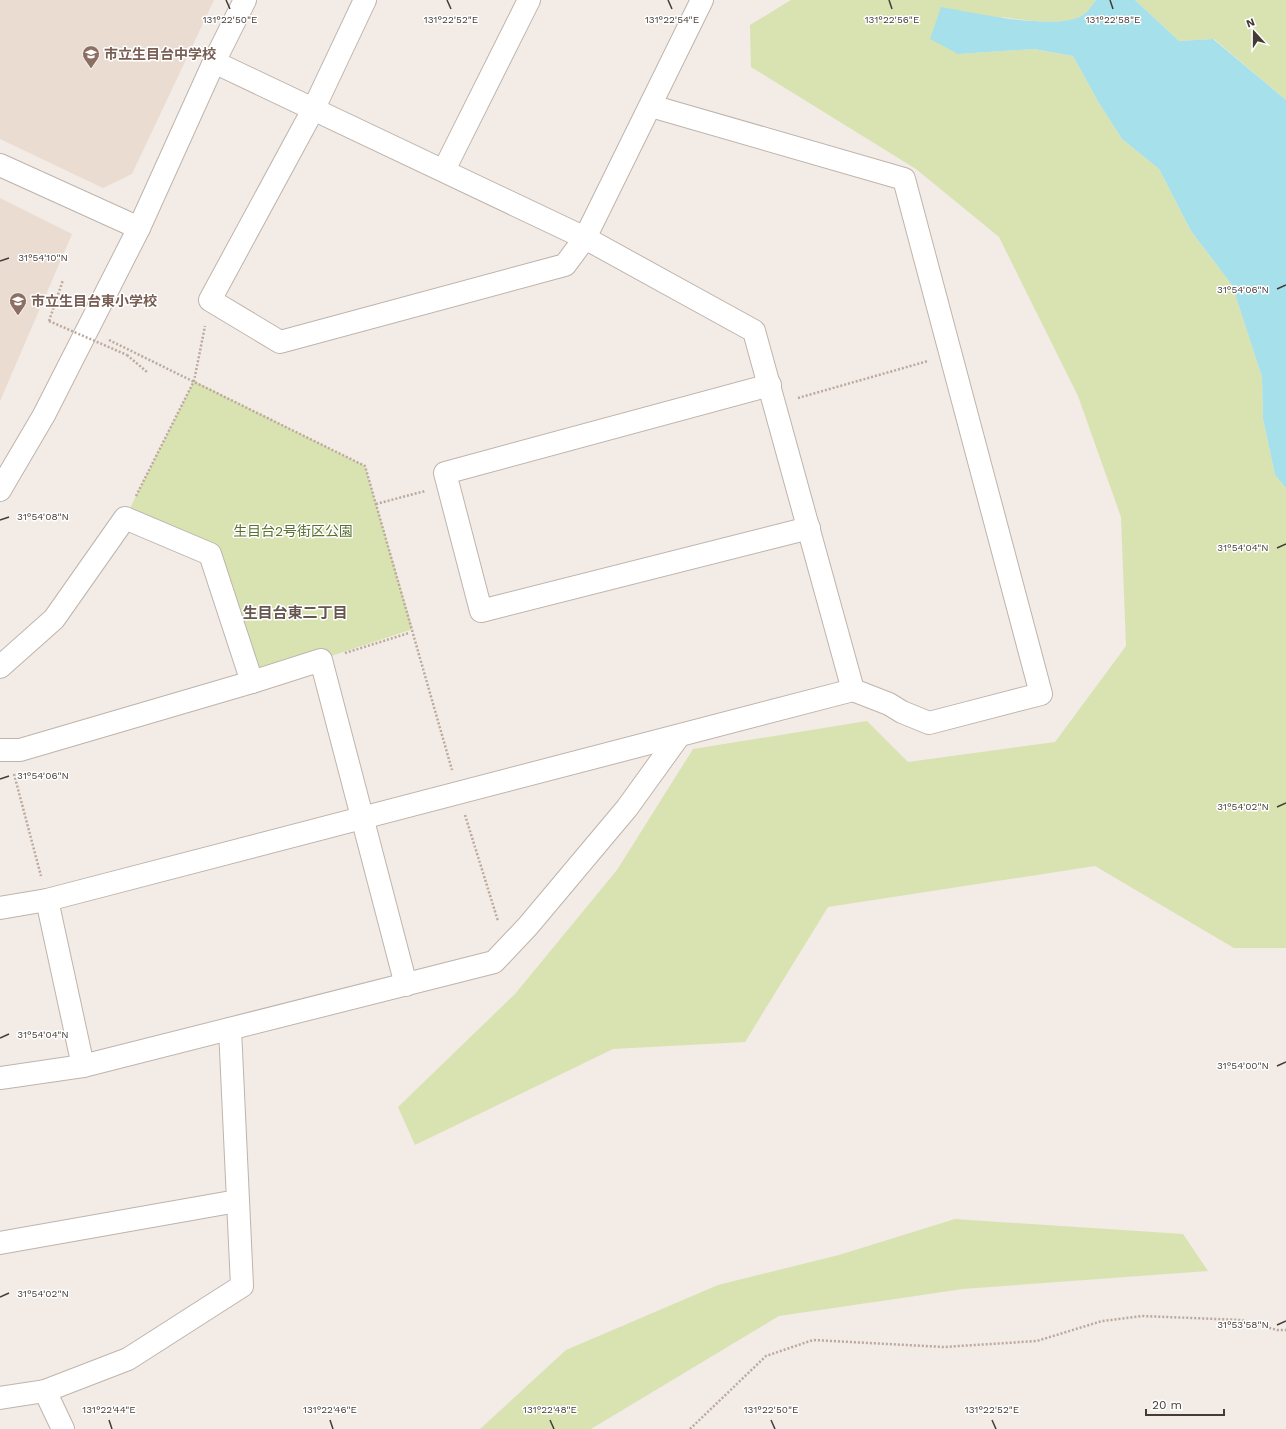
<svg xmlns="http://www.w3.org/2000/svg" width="1286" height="1429" font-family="'Work Sans','Noto Sans JP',sans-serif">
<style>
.education{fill:#eadcd1}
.green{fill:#d9e3b2}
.water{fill:#a6e0ea}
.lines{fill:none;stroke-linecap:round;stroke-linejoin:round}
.minor-casing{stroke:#bfb4ac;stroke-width:24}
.path{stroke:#bda99c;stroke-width:2.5;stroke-dasharray:2 2;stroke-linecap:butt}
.minor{stroke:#fff;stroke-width:22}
.path-bridge{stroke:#bda99c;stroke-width:2.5;stroke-dasharray:2 2;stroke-linecap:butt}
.ticks{fill:none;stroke:#443b36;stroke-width:1.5}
.labels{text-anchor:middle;stroke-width:3;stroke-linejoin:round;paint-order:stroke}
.education-label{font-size:14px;font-weight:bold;fill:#785e54;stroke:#fff;text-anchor:start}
.park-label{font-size:14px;fill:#58712e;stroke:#fff}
.neighbourhood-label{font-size:15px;font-weight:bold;fill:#66564e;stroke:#fff}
.ticks-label{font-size:10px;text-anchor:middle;fill:#443b36;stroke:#fff;stroke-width:3;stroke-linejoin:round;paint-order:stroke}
</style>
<rect width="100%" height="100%" fill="#f2ebe6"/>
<!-- education -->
<g class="education">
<path d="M0,0H214L132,174L103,188L0,139Z"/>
<path d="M0,198L72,234L0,401Z"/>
</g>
<!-- green -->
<g class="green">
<path d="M791,0H1096C1092,4 1089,11 1084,14C1068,28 1022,20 1002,17L958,54L1034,49L1073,56L1099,103L1122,139L1159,169L1191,231L1232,285L1262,377L1263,419L1275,475L1286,488V948H1234L1095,866L828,907L745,1042L613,1049L415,1145L398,1107L515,994L617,870L693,749L867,721L908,762L1055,742L1126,646L1121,517L1078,396L999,237L916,169L751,67L750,25Z"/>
<path d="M1135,0H1286V100L1214,39L1179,41Z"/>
<path d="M194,381L365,466L413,629L252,682L210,554L125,518Z"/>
<path d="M955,1219L1183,1234L1208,1271L963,1289L779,1316L591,1429H480L566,1350L718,1285L839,1255Z"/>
</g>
<!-- water -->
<path class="water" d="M1096,0H1135L1179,41L1213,39L1286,100V488L1275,475L1263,419L1262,377L1232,285L1191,231L1159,169L1122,139L1099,103L1073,56L1034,49L958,54L930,39L941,7C971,12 1061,33 1084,14C1089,11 1092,4 1096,0Z"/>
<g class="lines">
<!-- minor casing -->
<g class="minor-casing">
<g id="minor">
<path d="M365,0L314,108L210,300L280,342L565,265L585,238L702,0"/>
<path d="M214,62L585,238L754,331L853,690"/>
<path d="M0,165L139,228"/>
<path d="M444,170L529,0"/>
<path d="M770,385L445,473L481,611L809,528"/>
<path d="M0,490L44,415L139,228L214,62L245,0"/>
<path d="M0,667L54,619L125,518L210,554L252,682"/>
<path d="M0,750H20L252,682L321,660L406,985"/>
<path d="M47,900L83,1066"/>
<path d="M0,908L47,900L853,690L889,704L902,712L929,723L1041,694L904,179L651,106"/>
<path d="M0,1078L83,1066L494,962L528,926L627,808L679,736"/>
<path d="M0,1243L237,1201"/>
<path d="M45,1391L63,1429"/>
<path d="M0,1398L45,1391L128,1359L242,1286L230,1029"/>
</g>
</g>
<!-- path -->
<g class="path">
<path d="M49,321L63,280"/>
<path d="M109,340L365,466L452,770"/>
<path d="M127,355L147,372"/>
<path d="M798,398L928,361"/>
<path d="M136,496L194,381L205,326"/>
<path d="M376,504L425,491"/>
<path d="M345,653L409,633"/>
<path d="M14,774L41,876"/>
<path d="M465,815L498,921"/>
<path d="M690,1429L766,1356L813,1340L944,1347L1037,1341L1102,1321L1142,1316L1241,1320L1277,1330H1286"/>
</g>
<!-- minor -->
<use href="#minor" class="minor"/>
<!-- path-bridge -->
<path class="path-bridge" d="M49,321L127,355"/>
</g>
<!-- ticks -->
<path class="ticks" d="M226,0L230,9M447,0L451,9M668,0L672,9M889,0L892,9M1110,0L1113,9M0,261L9,258M1277,289L1286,285M0,520L9,517M1277,548L1286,544M0,779L9,776M1277,807L1286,803M0,1038L9,1034M1277,1066L1286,1062M0,1297L9,1293M1277,1325L1286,1321M109,1420L112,1429M330,1420L333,1429M550,1420L554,1429M771,1420L775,1429M992,1420L996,1429"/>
<!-- icons -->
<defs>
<g id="school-pin" transform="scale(0.9)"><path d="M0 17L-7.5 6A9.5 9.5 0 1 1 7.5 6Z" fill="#8d6e63" stroke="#fff"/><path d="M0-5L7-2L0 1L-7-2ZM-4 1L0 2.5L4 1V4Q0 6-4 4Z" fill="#fff"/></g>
</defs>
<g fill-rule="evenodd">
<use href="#school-pin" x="91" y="54"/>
<use href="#school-pin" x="18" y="301"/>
</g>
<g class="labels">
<!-- education labels -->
<g class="education-label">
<text x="104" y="59">市立生目台中学校</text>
<text x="31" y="306">市立生目台東小学校</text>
</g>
<!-- park labels -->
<g class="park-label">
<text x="293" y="536">生目台2号街区公園</text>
</g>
<!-- neighbourhood labels -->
<g class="neighbourhood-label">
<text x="295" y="618">生目台東二丁目</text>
</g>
</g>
<g class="ticks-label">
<text x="230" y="23">131°22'50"E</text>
<text x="451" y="23">131°22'52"E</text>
<text x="672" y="23">131°22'54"E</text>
<text x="892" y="23">131°22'56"E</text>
<text x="1113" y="23">131°22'58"E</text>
<text x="43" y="261">31°54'10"N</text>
<text x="1243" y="293">31°54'06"N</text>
<text x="43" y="520">31°54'08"N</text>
<text x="1243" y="551">31°54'04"N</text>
<text x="43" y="779">31°54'06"N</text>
<text x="1243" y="810">31°54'02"N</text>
<text x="43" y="1038">31°54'04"N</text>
<text x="1243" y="1069">31°54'00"N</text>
<text x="43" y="1297">31°54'02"N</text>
<text x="1243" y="1328">31°53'58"N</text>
<text x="109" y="1413">131°22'44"E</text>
<text x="330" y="1413">131°22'46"E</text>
<text x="550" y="1413">131°22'48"E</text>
<text x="771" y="1413">131°22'50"E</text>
<text x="992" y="1413">131°22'52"E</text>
</g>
<!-- north arrow -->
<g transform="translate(1254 32) rotate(339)" stroke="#ffffff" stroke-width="3" paint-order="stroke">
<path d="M0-3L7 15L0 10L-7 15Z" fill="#443b36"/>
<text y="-6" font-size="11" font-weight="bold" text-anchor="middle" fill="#443b36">N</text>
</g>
<!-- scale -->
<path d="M1146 1409v6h78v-6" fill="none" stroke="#443b36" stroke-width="2"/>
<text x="1152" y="1409" font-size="12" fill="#443b36" stroke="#ffffff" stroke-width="3" paint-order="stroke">20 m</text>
</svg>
